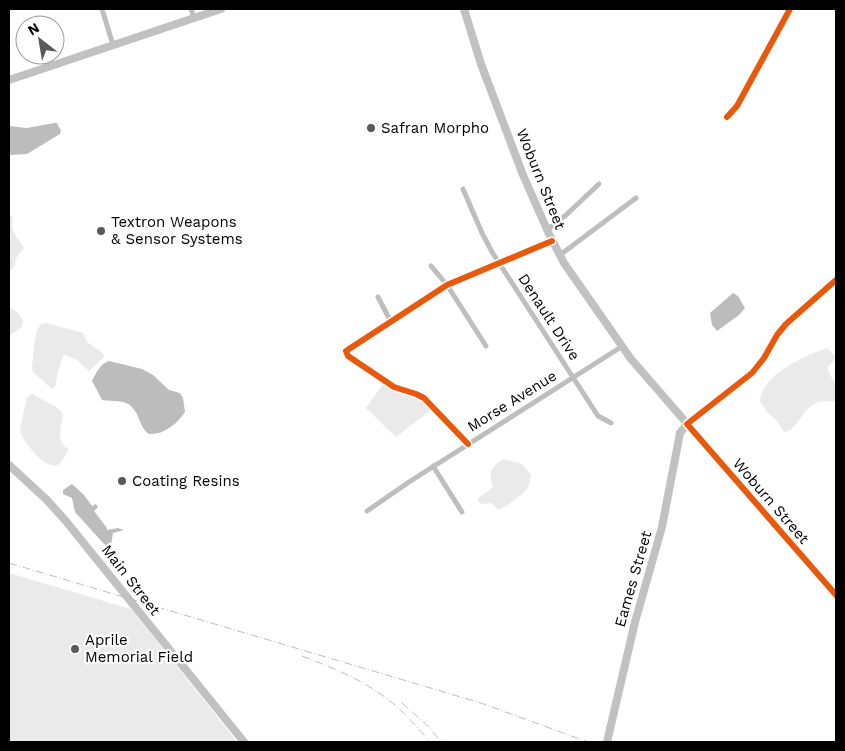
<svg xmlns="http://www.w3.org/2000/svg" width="845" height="751" font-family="'Work Sans',sans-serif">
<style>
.green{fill:#eaeaea}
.water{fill:#bcbcbc}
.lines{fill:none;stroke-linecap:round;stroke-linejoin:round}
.street{stroke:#bebebe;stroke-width:5}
.secondary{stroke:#c1c1c1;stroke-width:8}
.rail{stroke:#bdbdbd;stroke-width:1;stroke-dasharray:8 2.5 1 2.5;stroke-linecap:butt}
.cycleway-casing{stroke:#fff;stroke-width:9}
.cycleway{stroke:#e8590c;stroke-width:6}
.poi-dot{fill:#595959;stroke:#fff;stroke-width:2}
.labels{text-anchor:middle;stroke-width:4.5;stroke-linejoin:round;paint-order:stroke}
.poi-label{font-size:15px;fill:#000;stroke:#fff;text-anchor:start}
.street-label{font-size:15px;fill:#000;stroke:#fff}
</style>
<rect width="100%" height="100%" fill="#fff"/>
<!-- green -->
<g class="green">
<path d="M9,213C15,219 11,222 13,229C14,235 21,242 24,248L17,256L14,267L9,272Z"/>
<path d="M9,307L17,312L23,320L22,327L9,336Z"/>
<path d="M46,323L83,333L87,342L103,353L104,357L89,371L76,359L64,355C61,360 56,379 56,385L52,389L33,372L32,368C33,358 34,334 39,327C41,323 42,324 46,323Z"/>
<path d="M827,348L835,356L834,360L827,368L831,377L836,383V402C803,393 800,432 784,432L777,421L766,411L760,401C762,374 805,356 827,348Z"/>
<path d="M384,383L416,396L432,409L396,437L366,408Z"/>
<path d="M32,394L56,407L63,414C62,426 55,442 68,449V451C65,455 63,462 59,464C47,473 26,444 21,434L20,429L27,397Z"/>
<path d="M503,459L522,464L531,475C530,479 530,483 528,487C525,493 504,509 498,510L492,503L481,504L477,499L493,487C489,472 489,469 503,459Z"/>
<path d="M9,573L131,609L237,742H9Z"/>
</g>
<!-- water -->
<g class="water">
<path d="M54,123H57L61,131L60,134L27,154L9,155V126L27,128Z"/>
<path d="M733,293L738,296L745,308L739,315L717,331L712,325L710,313Z"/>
<path d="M109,361L142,369L153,375L169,390L180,393L183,398L185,412C177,424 164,435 149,434C138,427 140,409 126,403C119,400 110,402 102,400L92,381C96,373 100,364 109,361Z"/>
<path d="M72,484L84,495L92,506L96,504L98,507L94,511L107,528V530L118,528L124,530L113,533L111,545L107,546L104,544L75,512L72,498L63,494V490Z"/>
</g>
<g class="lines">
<!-- street -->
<g class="street">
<path d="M102,9L113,45"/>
<path d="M191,9L194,18"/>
<path d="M727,117L737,106L790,9"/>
<path d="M463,189L482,233L492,252L598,416L611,423"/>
<path d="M547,230L566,215L599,184"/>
<path d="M560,255L636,198"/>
<path d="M431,266L447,285L486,346"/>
<path d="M378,297L391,322"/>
<path d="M687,424L752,373L764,358L777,335L786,324L836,280"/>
<path d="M468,444L424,398L416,394L394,387L348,356L346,351L447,285L552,241"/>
<path d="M433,466L462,512"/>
<path d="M367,511L409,482L621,347"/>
</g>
<!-- secondary -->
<g class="secondary">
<path d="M464,9L481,64L523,175L549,234L564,263L631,359L836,595"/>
<path d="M9,80L221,9"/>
<path d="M9,465L47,500L65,520L244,742"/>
<path d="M607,742L635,622L662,527L680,433L687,424"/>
</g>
<!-- rail -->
<g class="rail">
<path d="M9,563L481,703L588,742"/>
<path d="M302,656C333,668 364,680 390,701C405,713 418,728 430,742"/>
<path d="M402,703L428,726L441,742"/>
</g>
<!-- cycleway casing -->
<g class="cycleway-casing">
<g id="cycleway">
<path d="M727,117L737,106L790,9"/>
<path d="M836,280L786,324L777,335L764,358L752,373L687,424L836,595"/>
<path d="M468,444L424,398L416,394L394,387L348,356L346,351L447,285L552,241"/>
</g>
</g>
<!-- cycleway -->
<use href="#cycleway" class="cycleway"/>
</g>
<!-- markers -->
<g class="poi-dot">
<circle cx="371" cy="128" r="5"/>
<circle cx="101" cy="231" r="5"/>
<circle cx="122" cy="481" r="5"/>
<circle cx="75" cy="649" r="5"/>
</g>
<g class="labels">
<!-- poi labels -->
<g class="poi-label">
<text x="381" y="133">Safran Morpho</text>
<text x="111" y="227">Textron Weapons<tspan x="111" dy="17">&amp; Sensor Systems</tspan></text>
<text x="132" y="486">Coating Resins</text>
<text x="85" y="645">Aprile<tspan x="85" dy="17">Memorial Field</tspan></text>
</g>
<!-- street labels -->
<g class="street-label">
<text transform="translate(541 179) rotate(68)" y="5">Woburn Street</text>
<text transform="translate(549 317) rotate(57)" y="5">Denault Drive</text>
<text transform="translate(512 401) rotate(-32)" y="5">Morse Avenue</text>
<text transform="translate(771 501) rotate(49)" y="5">Woburn Street</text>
<text transform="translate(633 579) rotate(-74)" y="5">Eames Street</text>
<text transform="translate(131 580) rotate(52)" y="5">Main Street</text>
</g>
</g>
<!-- border -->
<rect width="845" height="751" fill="none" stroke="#000000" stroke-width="20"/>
<!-- north arrow -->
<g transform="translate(40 40) rotate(329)"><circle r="24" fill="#ffffff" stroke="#999999"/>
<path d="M0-4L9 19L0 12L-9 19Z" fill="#595959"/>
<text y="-8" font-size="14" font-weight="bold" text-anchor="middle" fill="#000000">N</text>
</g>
</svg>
